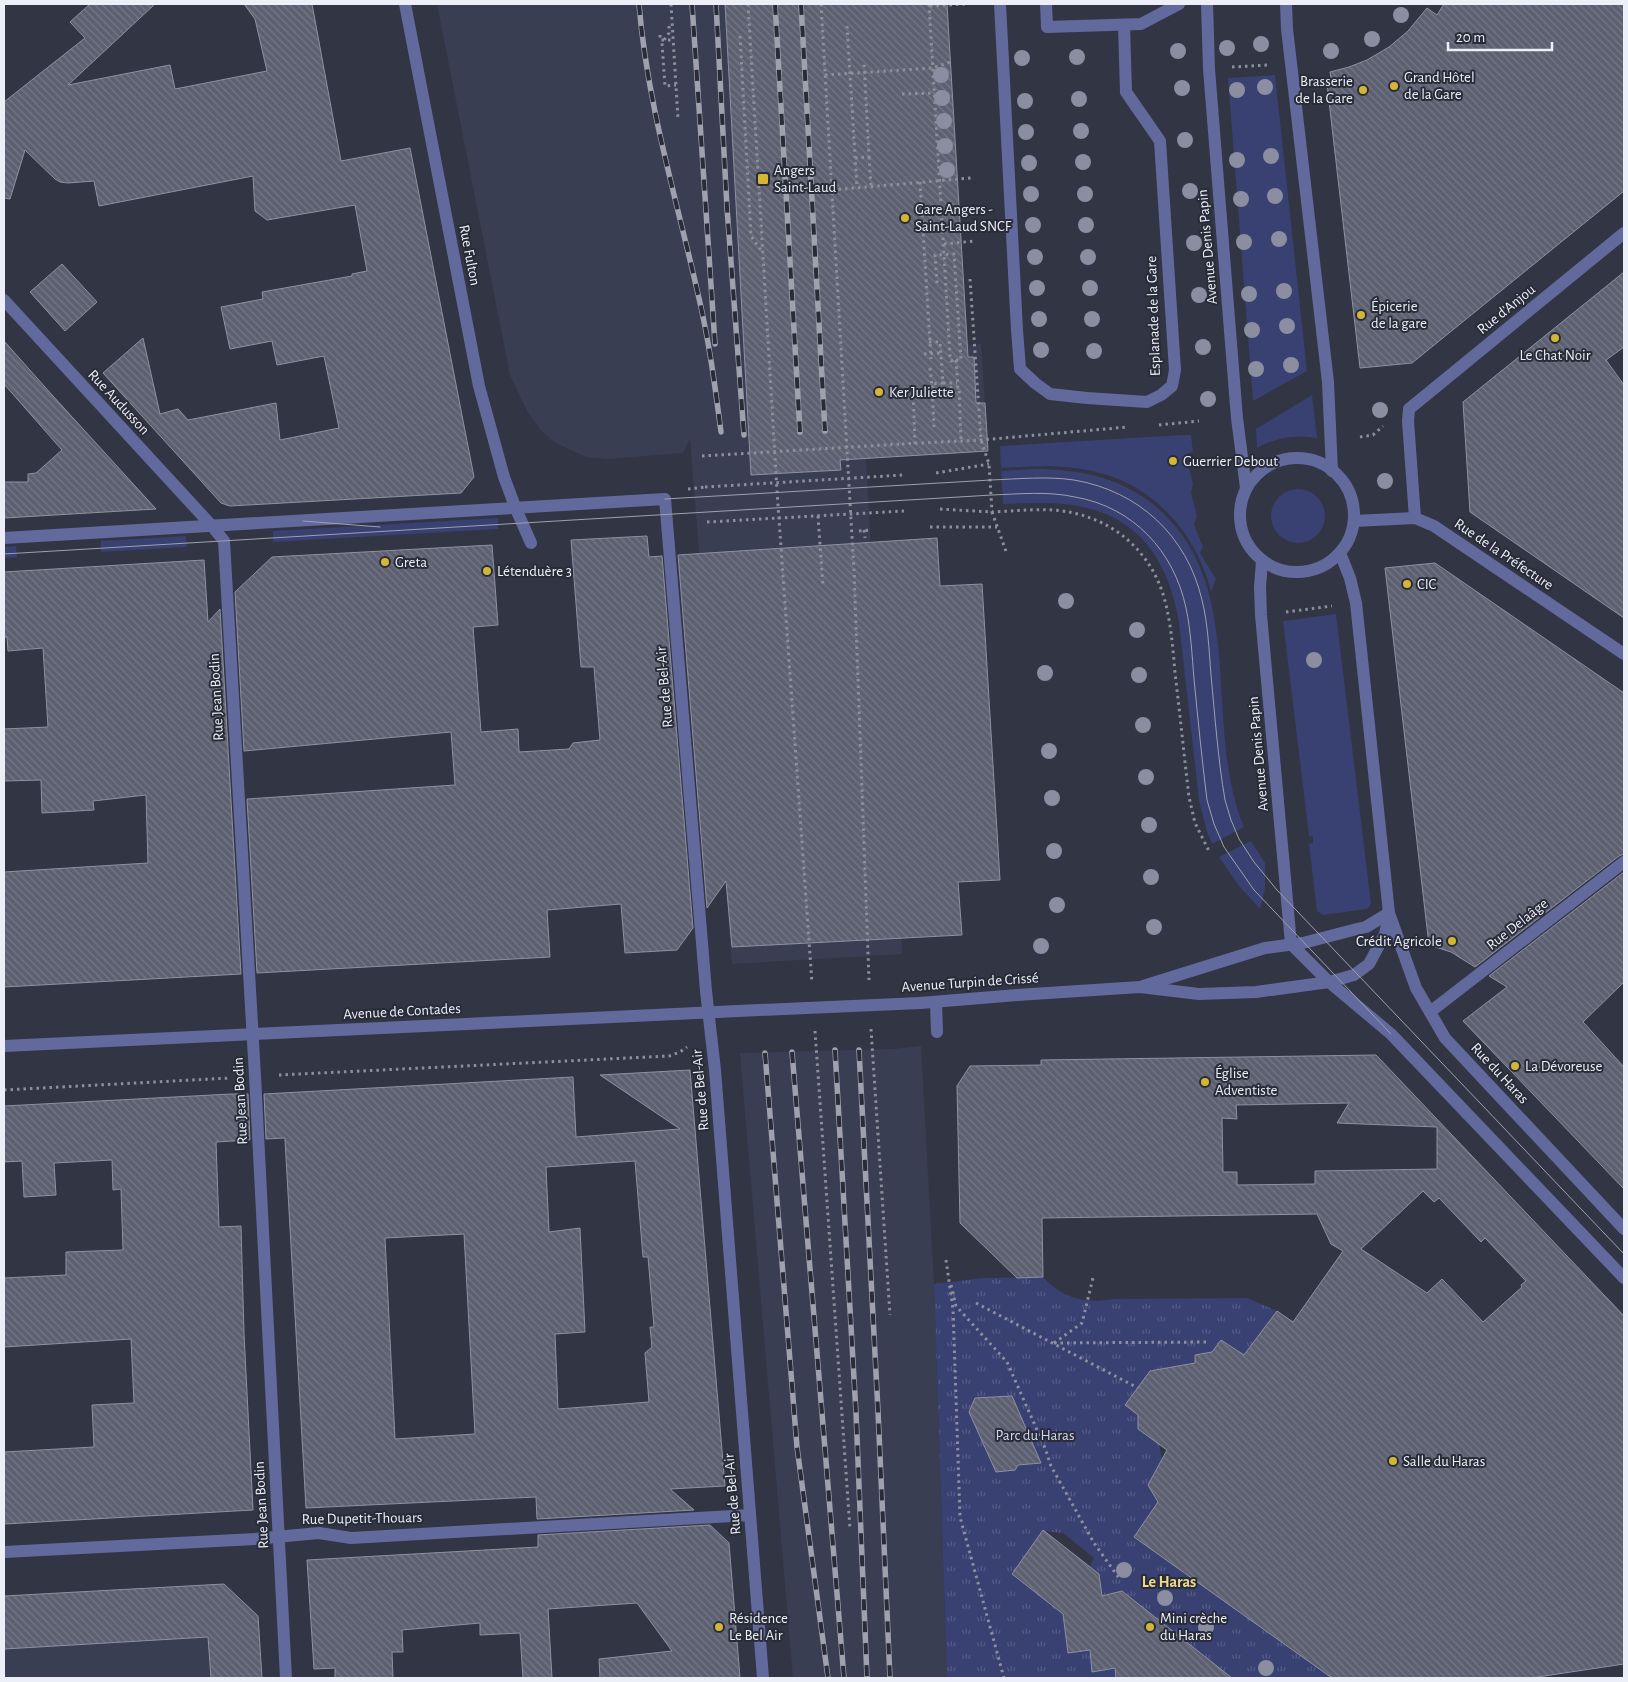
<svg xmlns="http://www.w3.org/2000/svg" width="1628" height="1682" font-family="'Alegreya Sans',sans-serif">
<style>
.built{fill:#3a3e53}
.grass{fill:#394072}
.park{fill:url(#park-tufts)}
.building{fill:url(#building-back-hatch);stroke:#8e91a3;fill-rule:evenodd}
.lines{fill:none;stroke-linecap:round;stroke-linejoin:round}
.path{stroke:#8d909b;stroke-width:3;stroke-dasharray:2.5 4;stroke-linecap:butt}
.minor{stroke:#626a9d;stroke-width:12}
.tram{stroke:#9fa1ac;stroke-width:1}
.rail-casing{stroke:#9fa1ac;stroke-width:5.5}
.rail{stroke:#282b38;stroke-width:4;stroke-dasharray:11;stroke-linecap:butt}
.path-bridge{stroke:#8d909b;stroke-width:3;stroke-dasharray:2.5 4;stroke-linecap:butt}
.minor-bridge{stroke:#626a9d;stroke-width:12}
.tree{fill:#8b8ea0}
.poi-dot{fill:#d3b635;stroke:#282b38;stroke-width:2}
.labels{text-anchor:middle;stroke-width:4;stroke-linejoin:round;paint-order:stroke}
.poi-label{font-size:15px;fill:#edeff8;stroke:#282b38;text-anchor:start}
.street-label{font-size:15px;fill:#edeff8;stroke:#282b38}
.park-label{font-size:15px;fill:#d3d7ed;stroke:#282b38}
.neighbourhood-label{font-size:16px;font-weight:bold;fill:#edda8c;stroke:#282b38}
</style>
<defs>
<pattern id="park-tufts" width="24" height="20" patternUnits="userSpaceOnUse" patternTransform="scale(1.25)"><rect width="24" height="20" fill="#394072"/><path d="M3 7l-1-3M5 7V3M7 7l1-3M15 17l-1-3M17 17v-4M19 17l1-3" fill="none" stroke="#565c87"/></pattern>
<pattern id="building-back-hatch" width="6" height="6" patternUnits="userSpaceOnUse" patternTransform="scale(1.25)"><rect width="6" height="6" fill="#5d6070"/><path d="M-1 5l2 2M0 0l6 6M5-1l2 2" fill="none" stroke="#757785"/></pattern>
</defs>
<rect width="100%" height="100%" fill="#323543"/>
<!-- built -->
<g class="built">
<path d="M437,4H947L967,345L981,344L988,451L866,459L886,816L898,838L902,954L732,964L690,439L683,453L607,459L586,457L554,442L540,429L527,411L510,375Z"/>
<path d="M921,1046L934,1284L947,1678H793L740,1053L893,1049Z"/>
<path d="M224,1584L258,1616L262,1678H4V1596Z"/>
</g>
<!-- grass -->
<g class="grass">
<path d="M1275,75L1307,371L1253,401L1228,78Z"/>
<path d="M1312,395L1317,438C1295,435 1277,437 1257,448L1256,429Z"/>
<path d="M1182,435H1191L1193,452L1186,454L1193,484L1191,493L1197,516L1194,524L1203,547L1200,553L1216,579L1211,592C1198,537 1156,487 1100,473C1067,464 1034,466 1001,468L1000,446Z"/>
<path d="M1034,469C1083,469 1129,479 1165,515C1247,596 1203,729 1244,827L1212,844L1207,832L1199,800L1179,623C1170,568 1145,522 1087,508C1059,501 1031,503 1003,504L1001,471Z"/>
<circle cx="1298" cy="516" r="27"/>
<path d="M498,518V529L273,542V531Z"/>
<path d="M186,536L187,547L101,552V541Z"/>
<path d="M16,546L17,557L4,558V547Z"/>
<path d="M1336,614L1371,904L1367,909L1323,915L1317,911L1309,844L1313,843V836H1309L1283,621Z"/>
<path d="M1251,841L1265,863V889L1260,909L1239,886L1219,857Z"/>
</g>
<!-- park -->
<path class="park" d="M1043,1277C1062,1298 1084,1304 1113,1299L1247,1298L1277,1311L1244,1355L1221,1340L1204,1362L1199,1354L1195,1355V1364L1162,1375L1152,1369L1126,1405L1138,1415V1429L1159,1444L1164,1470L1148,1485L1158,1502L1134,1537L1332,1678H1227V1674L1172,1641L1171,1629L1122,1592L1102,1596L1100,1576L1089,1567L1094,1558L1063,1533L1043,1531L1012,1574L1063,1614L1090,1650L1092,1671L1115,1668L1116,1678H947L934,1284L984,1278Z"/>
<!-- building -->
<g class="building">
<path d="M90,4H155L68,85L170,65L175,89L267,71L255,19L244,4H312L341,161L410,148L474,477L461,493L230,506L221,503L103,373L143,338L160,414L178,409L188,420L276,403L280,440L339,428L324,356L277,365L272,341L230,349L221,307L263,299L262,292L352,276V274L367,271L355,205L267,220L255,211L253,176L99,206L94,181L68,183L60,182L55,179L25,150L10,199L4,198V102L85,38L70,22Z"/>
<path d="M725,4H947L968,357H974L976,403H985L988,451L840,460L841,470L751,475Z"/>
<path d="M1444,4H1624V191L1412,363L1360,368L1327,84H1332L1330,72L1349,67L1367,60L1389,47L1408,31L1427,8L1437,15Z"/>
<path d="M62,264L97,302L65,331L30,292Z"/>
<path d="M1624,272V347L1606,360L1624,385V618L1470,512L1463,402Z"/>
<path d="M4,341L53,396L156,509L4,518V482H28V474L36,473L62,450L4,384Z"/>
<path d="M647,536L649,557L662,556L693,928L677,950L625,953L621,904L547,910L550,957L257,973L247,799L455,785L451,732L244,751L235,592L272,557L492,545L498,625L473,627L481,732L518,729L519,752L569,749L573,743L600,740L594,667H581L571,540Z"/>
<path d="M937,538L940,586L982,584L1000,880L958,882L962,935L732,947L726,881L707,908L678,555Z"/>
<path d="M204,560L208,622L220,609L241,974L4,987V872L148,863L146,795L93,801L94,810L42,813L41,780L4,781V729L48,727L43,648L8,651L7,637H4V572Z"/>
<path d="M1435,563L1624,693V854L1619,856L1475,967L1451,952L1429,945L1385,568Z"/>
<path d="M1624,872V982L1583,1022L1624,1067V1189L1463,1021L1507,987L1489,976Z"/>
<path d="M1376,1055L1624,1316V1664L1531,1678H1332L1134,1537L1158,1502L1148,1485L1167,1450L1138,1429V1415L1125,1405L1150,1371L1195,1363V1355L1212,1352L1221,1340L1244,1355L1277,1311L1293,1322L1343,1251L1331,1244L1317,1214L1042,1218L1043,1277L1017,1278L960,1223L957,1086L970,1066L1041,1065V1060ZM1349,1103L1337,1123L1437,1127V1169L1315,1171V1184L1237,1185V1172H1223L1222,1118L1237,1119L1236,1105ZM1423,1191L1434,1202L1439,1198L1481,1242L1485,1238L1526,1281L1521,1285L1522,1287L1483,1322L1442,1279L1427,1293L1361,1249Z"/>
<path d="M690,1070L725,1486L670,1489L694,1510L537,1519L536,1497L306,1508L285,1140V1138L266,1139L264,1094L573,1077L576,1137L680,1129L600,1075ZM635,1161L643,1257H648L654,1327H650L652,1347L645,1353L649,1402L558,1409L555,1334L585,1332L580,1228L549,1232L546,1167ZM464,1234L475,1434L395,1439L385,1238Z"/>
<path d="M231,1094H248L250,1140L216,1142L219,1227L241,1226L244,1334L253,1510L4,1524V1452L94,1447L92,1405L134,1403L131,1339L4,1347V1278L66,1275V1252L123,1250L121,1189L113,1190L112,1160L54,1163L56,1195L24,1197L22,1161L4,1162V1106Z"/>
<path d="M1012,1396L1041,1463L1018,1465L1015,1470L996,1472L969,1412L975,1398Z"/>
<path d="M710,1525L729,1543L740,1678H600L599,1659L672,1651L637,1603L548,1609L552,1678H523L520,1633L480,1635V1623L402,1630L403,1652H392L393,1678H335V1668L314,1669L307,1560L538,1547V1535Z"/>
<path d="M1043,1530L1099,1574L1102,1596L1122,1591L1232,1678H1116L1115,1668L1092,1672L1090,1650L1068,1653L1063,1614L1012,1574Z"/>
<path d="M224,1584L258,1616L262,1678H211L208,1637L4,1649V1596Z"/>
</g>
<g class="lines">
<!-- path -->
<g class="path">
<path d="M671,4L678,119"/>
<path d="M748,4L777,491L812,983"/>
<path d="M821,4L854,571L869,980"/>
<path d="M929,4L950,356L951,361L956,360"/>
<path d="M930,6L965,4"/>
<path d="M669,26V33L662,43L665,86L676,85"/>
<path d="M847,26L857,188"/>
<path d="M660,35V40H673"/>
<path d="M740,36L751,236L763,253"/>
<path d="M1232,67L1268,65"/>
<path d="M825,75L933,68L950,62"/>
<path d="M902,94L935,93"/>
<path d="M869,157L871,186"/>
<path d="M855,158L869,157L864,62"/>
<path d="M920,182L931,359"/>
<path d="M832,190L971,178"/>
<path d="M944,244L975,241"/>
<path d="M970,279L981,440L989,464L992,512C1013,511 1032,509 1053,510C1108,514 1151,548 1165,601C1171,624 1173,649 1175,673C1180,714 1184,755 1189,797L1195,823L1210,853"/>
<path d="M937,283L935,255L954,254L961,360H956"/>
<path d="M929,342H940L943,383L932,384L934,427"/>
<path d="M924,354L941,353"/>
<path d="M956,360L958,387"/>
<path d="M930,368L932,385"/>
<path d="M943,383H957"/>
<path d="M1159,425L1199,421"/>
<path d="M1360,437L1373,435L1383,426"/>
<path d="M902,444L981,440L1128,427"/>
<path d="M915,444L913,390L959,387L961,441"/>
<path d="M936,473L989,464"/>
<path d="M688,489L705,487"/>
<path d="M940,509L992,512L1007,554"/>
<path d="M818,516L823,586"/>
<path d="M930,527H997"/>
<path d="M864,530L865,538"/>
<path d="M859,531L872,530"/>
<path d="M1286,612L1332,606"/>
<path d="M871,1029L890,1315"/>
<path d="M815,1031L850,1529"/>
<path d="M279,1075L669,1056L680,1052L687,1047"/>
<path d="M4,1090L230,1078"/>
<path d="M946,1260L953,1309L960,1517L1004,1678"/>
<path d="M951,1285L956,1306L1007,1362L1045,1448L1051,1466L1094,1543L1119,1578"/>
<path d="M976,1303L1138,1388"/>
<path d="M1054,1343L1206,1342"/>
<path d="M1054,1343L1082,1323L1093,1278"/>
</g>
<!-- minor -->
<g class="minor">
<path d="M405,4L479,386L504,477L516,509L531,543"/>
<path d="M1000,4L1017,330L1020,369L1035,383L1050,394L1087,398L1147,402L1161,395L1172,386L1175,370L1160,141L1126,92L1124,25"/>
<path d="M1046,4L1047,27L1141,24L1179,4"/>
<path d="M1207,4L1209,69L1237,418L1246,488"/>
<path d="M1286,4L1287,29L1328,382L1332,471"/>
<path d="M4,300L212,526L224,541L255,1076L286,1678"/>
<circle cx="1297" cy="515" r="57"/>
<path d="M1415,518L1408,421L1409,409L1624,233"/>
<path d="M1354,521L1415,518L1434,526L1624,654"/>
<path d="M4,538L665,499L706,991L715,1070L763,1678"/>
<path d="M1340,553L1350,578L1356,603L1389,913L1416,988L1445,1038L1624,1229"/>
<path d="M1262,561L1260,587L1261,615L1291,944"/>
<path d="M1291,944L1329,982L1391,1034L1624,1278"/>
<path d="M1143,986L1265,948L1303,943L1357,929L1366,927L1389,913"/>
<path d="M936,1002L937,1032"/>
<path d="M920,1003L1017,995L1140,987L1199,994L1256,992L1329,982L1354,975L1369,964L1385,934L1389,913"/>
<path d="M1430,1012L1624,862"/>
<path d="M4,1046L738,1011"/>
<path d="M4,1552L255,1539L308,1534L319,1533L351,1538L750,1515"/>
</g>
<!-- tram -->
<g class="tram">
<path d="M665,499L991,480C1018,479 1047,476 1074,480C1139,491 1187,536 1202,600C1208,624 1209,650 1211,675C1215,717 1218,759 1225,800L1231,820L1239,839L1254,862L1277,890L1624,1254"/>
<path d="M303,521L380,527"/>
<path d="M4,554L992,495C1019,494 1048,491 1075,497C1133,507 1174,551 1186,608C1191,631 1192,656 1194,679C1198,720 1202,760 1207,800L1214,824L1224,847L1254,890L1391,1034"/>
</g>
<!-- rail casing -->
<g class="rail-casing">
<g id="rail">
<path d="M639,4C647,103 676,197 698,294C709,340 715,386 721,432"/>
<path d="M692,4L715,344"/>
<path d="M716,4L727,208L744,435"/>
<path d="M775,4L800,432"/>
<path d="M801,4L825,431"/>
<path d="M835,1050L856,1413L867,1678"/>
<path d="M859,1050L878,1411L890,1678"/>
<path d="M792,1052L844,1678"/>
<path d="M765,1053L797,1447L828,1678"/>
</g>
</g>
<!-- rail -->
<use href="#rail" class="rail"/>
<!-- path-bridge -->
<g class="path-bridge">
<path d="M702,456L902,444"/>
<path d="M705,487L903,475"/>
<path d="M707,522L904,511"/>
</g>
<!-- minor-bridge -->
<path class="minor-bridge" d="M738,1011L920,1003"/>
</g>
<!-- trees -->
<g class="tree">
<circle cx="1401" cy="15" r="8"/>
<circle cx="1372" cy="39" r="8"/>
<circle cx="1261" cy="44" r="8"/>
<circle cx="1227" cy="48" r="8"/>
<circle cx="1178" cy="51" r="8"/>
<circle cx="1331" cy="51" r="8"/>
<circle cx="1077" cy="57" r="8"/>
<circle cx="1022" cy="58" r="8"/>
<circle cx="941" cy="75" r="8"/>
<circle cx="1265" cy="87" r="8"/>
<circle cx="1182" cy="88" r="8"/>
<circle cx="1237" cy="90" r="8"/>
<circle cx="942" cy="98" r="8"/>
<circle cx="1079" cy="99" r="8"/>
<circle cx="1025" cy="101" r="8"/>
<circle cx="944" cy="121" r="8"/>
<circle cx="1081" cy="131" r="8"/>
<circle cx="1026" cy="132" r="8"/>
<circle cx="1185" cy="140" r="8"/>
<circle cx="945" cy="146" r="8"/>
<circle cx="1271" cy="156" r="8"/>
<circle cx="1237" cy="160" r="8"/>
<circle cx="1083" cy="162" r="8"/>
<circle cx="1029" cy="163" r="8"/>
<circle cx="947" cy="170" r="8"/>
<circle cx="1190" cy="191" r="8"/>
<circle cx="1031" cy="194" r="8"/>
<circle cx="1085" cy="194" r="8"/>
<circle cx="1275" cy="196" r="8"/>
<circle cx="1241" cy="199" r="8"/>
<circle cx="1033" cy="225" r="8"/>
<circle cx="1086" cy="225" r="8"/>
<circle cx="1279" cy="239" r="8"/>
<circle cx="1244" cy="242" r="8"/>
<circle cx="1194" cy="243" r="8"/>
<circle cx="1035" cy="257" r="8"/>
<circle cx="1088" cy="257" r="8"/>
<circle cx="1037" cy="288" r="8"/>
<circle cx="1090" cy="288" r="8"/>
<circle cx="1284" cy="291" r="8"/>
<circle cx="1249" cy="294" r="8"/>
<circle cx="1199" cy="295" r="8"/>
<circle cx="1039" cy="319" r="8"/>
<circle cx="1092" cy="319" r="8"/>
<circle cx="1287" cy="326" r="8"/>
<circle cx="1252" cy="330" r="8"/>
<circle cx="1203" cy="347" r="8"/>
<circle cx="1041" cy="350" r="8"/>
<circle cx="1094" cy="351" r="8"/>
<circle cx="1291" cy="365" r="8"/>
<circle cx="1256" cy="369" r="8"/>
<circle cx="1208" cy="399" r="8"/>
<circle cx="1380" cy="410" r="8"/>
<circle cx="1385" cy="481" r="8"/>
<circle cx="1066" cy="601" r="8"/>
<circle cx="1137" cy="630" r="8"/>
<circle cx="1314" cy="660" r="8"/>
<circle cx="1045" cy="673" r="8"/>
<circle cx="1139" cy="675" r="8"/>
<circle cx="1143" cy="725" r="8"/>
<circle cx="1049" cy="751" r="8"/>
<circle cx="1146" cy="777" r="8"/>
<circle cx="1052" cy="798" r="8"/>
<circle cx="1149" cy="825" r="8"/>
<circle cx="1054" cy="851" r="8"/>
<circle cx="1151" cy="877" r="8"/>
<circle cx="1057" cy="905" r="8"/>
<circle cx="1154" cy="927" r="8"/>
<circle cx="1041" cy="946" r="8"/>
<circle cx="1124" cy="1570" r="8"/>
<circle cx="1165" cy="1598" r="8"/>
<circle cx="1206" cy="1627" r="8"/>
<circle cx="1266" cy="1668" r="8"/>
</g>
<!-- markers -->
<g class="poi-dot">
<circle cx="1394" cy="86" r="5"/>
<circle cx="1363" cy="90" r="5"/>
<rect x="757" y="173" width="12" height="12" rx="2.5"/>
<circle cx="905" cy="218" r="5"/>
<circle cx="1361" cy="315" r="5"/>
<circle cx="1555" cy="338" r="5"/>
<circle cx="879" cy="392" r="5"/>
<circle cx="1173" cy="461" r="5"/>
<circle cx="385" cy="562" r="5"/>
<circle cx="487" cy="571" r="5"/>
<circle cx="1407" cy="584" r="5"/>
<circle cx="1452" cy="941" r="5"/>
<circle cx="1515" cy="1066" r="5"/>
<circle cx="1205" cy="1082" r="5"/>
<circle cx="1393" cy="1461" r="5"/>
<circle cx="719" cy="1627" r="5"/>
<circle cx="1150" cy="1627" r="5"/>
</g>
<g class="labels">
<!-- poi labels -->
<g class="poi-label">
<text x="1404" y="82">Grand Hôtel<tspan x="1404" dy="17">de la Gare</tspan></text>
<text x="1353" y="86" text-anchor="end">Brasserie<tspan x="1353" dy="17">de la Gare</tspan></text>
<text x="774" y="175">Angers<tspan x="774" dy="17">Saint-Laud</tspan></text>
<text x="915" y="214">Gare Angers -<tspan x="915" dy="17">Saint-Laud SNCF</tspan></text>
<text x="1371" y="311">Épicerie<tspan x="1371" dy="17">de la gare</tspan></text>
<text x="1555" y="360" text-anchor="middle">Le Chat Noir</text>
<text x="889" y="397">Ker Juliette</text>
<text x="1183" y="466">Guerrier Debout</text>
<text x="395" y="567">Greta</text>
<text x="497" y="576">Létenduère 3</text>
<text x="1417" y="589">CIC</text>
<text x="1442" y="946" text-anchor="end">Crédit Agricole</text>
<text x="1525" y="1071">La Dévoreuse</text>
<text x="1215" y="1078">Église<tspan x="1215" dy="17">Adventiste</tspan></text>
<text x="1403" y="1466">Salle du Haras</text>
<text x="729" y="1623">Résidence<tspan x="729" dy="17">Le Bel Air</tspan></text>
<text x="1160" y="1623">Mini crèche<tspan x="1160" dy="17">du Haras</tspan></text>
</g>
<!-- street labels -->
<g class="street-label">
<text transform="translate(1207 247) rotate(-95)" y="5">Avenue Denis Papin</text>
<text transform="translate(470 255) rotate(79)" y="5">Rue Fulton</text>
<text transform="translate(1506 309) rotate(-39)" y="5">Rue d'Anjou</text>
<text transform="translate(1153 316) rotate(-92)" y="5">Esplanade de la Gare</text>
<text transform="translate(119 402) rotate(47)" y="5">Rue Audusson</text>
<text transform="translate(1504 554) rotate(34)" y="5">Rue de la Préfecture</text>
<text transform="translate(664 687) rotate(-95)" y="5">Rue de Bel-Air</text>
<text transform="translate(216 697) rotate(-93)" y="5">Rue Jean Bodin</text>
<text transform="translate(1258 754) rotate(-95)" y="5">Avenue Denis Papin</text>
<text transform="translate(1517 924) rotate(-38)" y="5">Rue Delaâge</text>
<text transform="translate(970 982) rotate(-4)" y="5">Avenue Turpin de Crissé</text>
<text transform="translate(402 1011) rotate(-3)" y="5">Avenue de Contades</text>
<text transform="translate(1500 1073) rotate(47)" y="5">Rue du Haras</text>
<text transform="translate(700 1090) rotate(-95)" y="5">Rue de Bel-Air</text>
<text transform="translate(240 1101) rotate(-93)" y="5">Rue Jean Bodin</text>
<text transform="translate(732 1494) rotate(-95)" y="5">Rue de Bel-Air</text>
<text transform="translate(261 1505) rotate(-93)" y="5">Rue Jean Bodin</text>
<text transform="translate(362 1518) rotate(-1)" y="5">Rue Dupetit-Thouars</text>
</g>
<!-- park labels -->
<g class="park-label">
<text x="1035" y="1440">Parc du Haras</text>
</g>
<!-- neighbourhood labels -->
<g class="neighbourhood-label">
<text x="1169" y="1587">Le Haras</text>
</g>
</g>
<!-- border -->
<rect width="1628" height="1682" fill="none" stroke="#edeff8" stroke-width="10"/>
<!-- scale -->
<path d="M1448 42v8h104v-8" fill="none" stroke="#edeff8" stroke-width="2.5"/>
<text x="1456" y="42" font-size="15" fill="#edeff8" stroke="#282b38" stroke-width="4" paint-order="stroke">20 m</text>
</svg>
